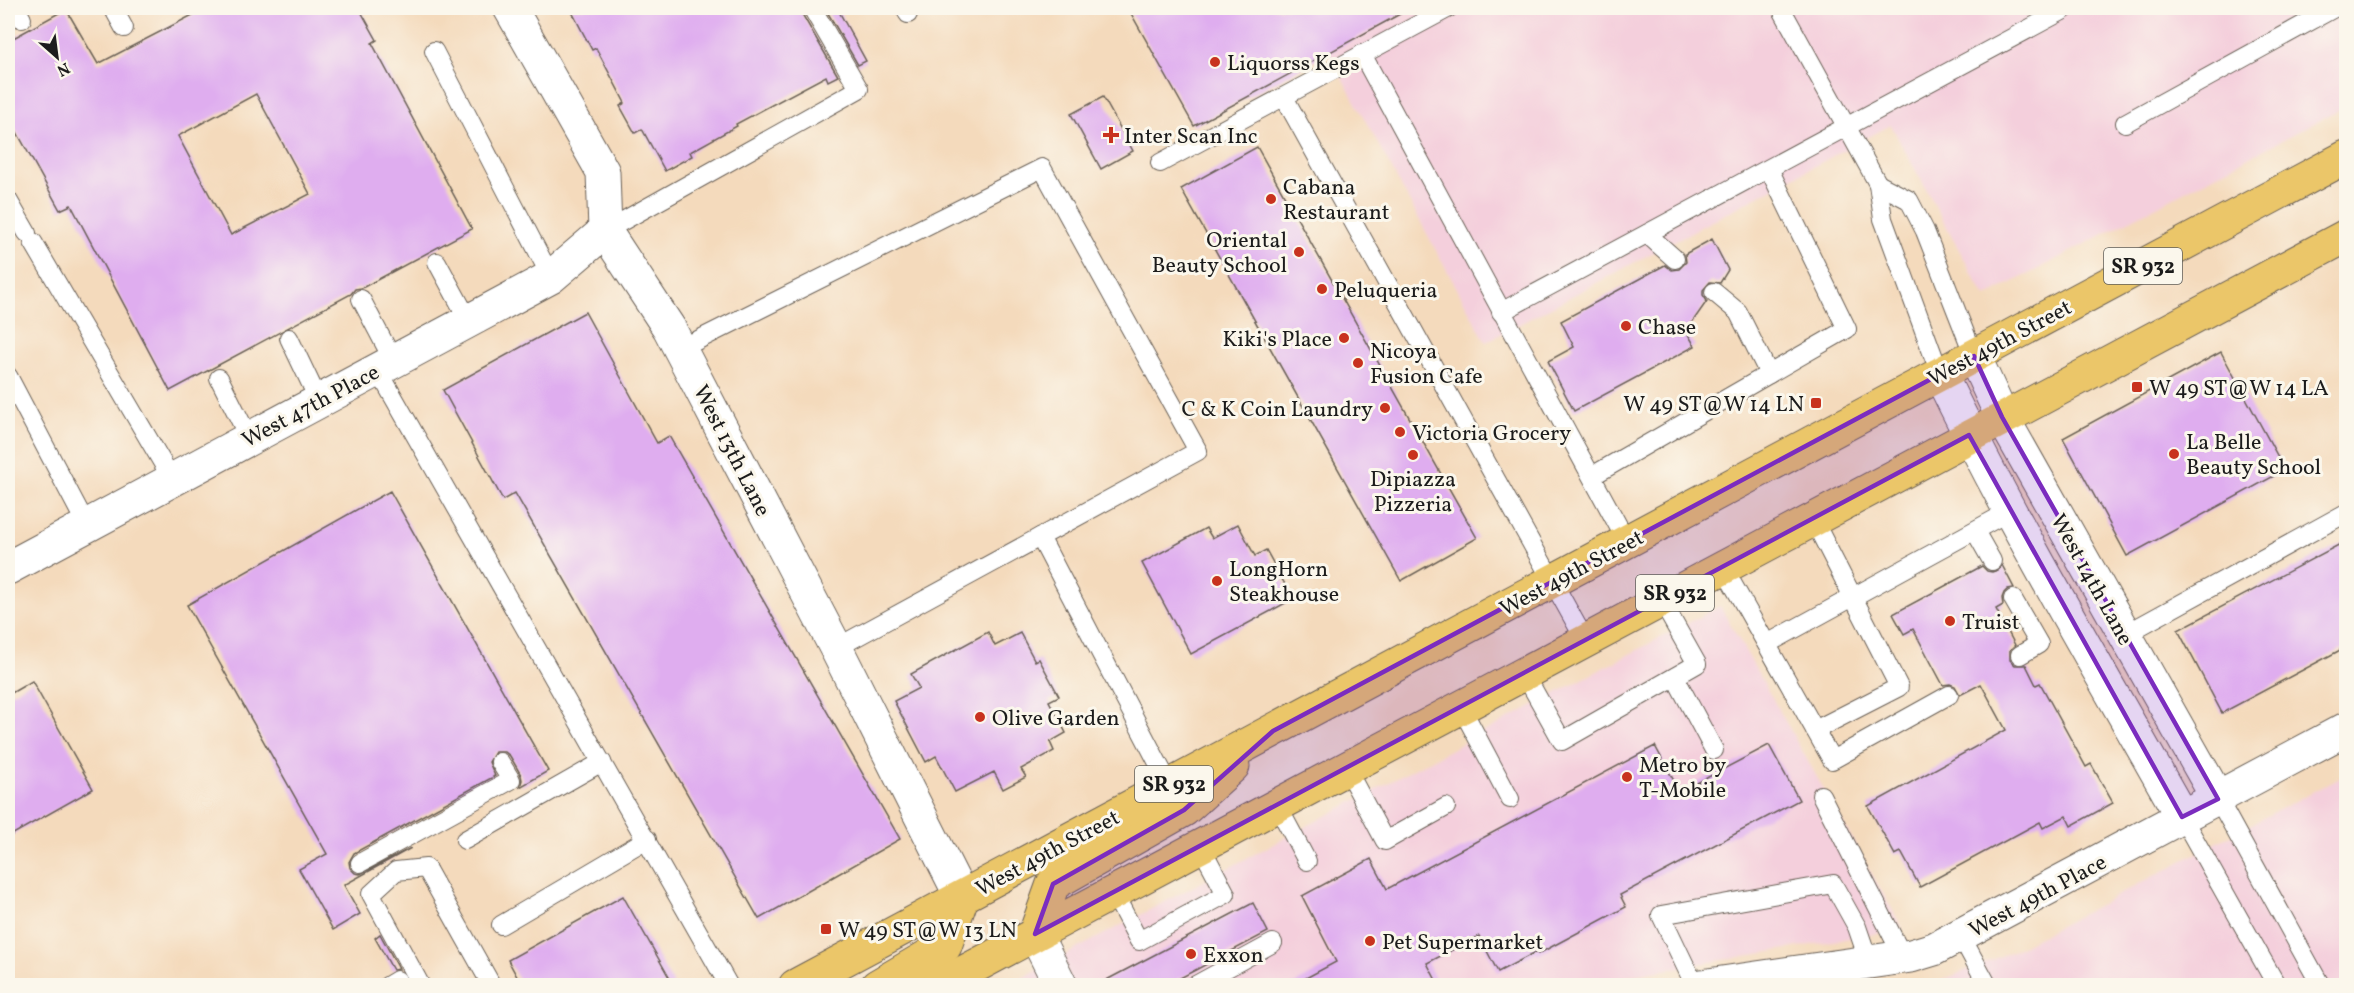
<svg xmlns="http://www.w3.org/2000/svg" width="2354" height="993" font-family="Vollkorn,serif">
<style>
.built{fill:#f4cfdc}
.building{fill:#dfadef;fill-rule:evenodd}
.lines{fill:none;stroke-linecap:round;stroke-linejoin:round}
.service-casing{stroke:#685e54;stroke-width:20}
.minor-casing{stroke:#685e54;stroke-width:35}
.primary-casing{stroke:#685e54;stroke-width:35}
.service{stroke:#fff;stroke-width:18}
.minor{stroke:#fff;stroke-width:33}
.primary{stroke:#ebc669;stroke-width:33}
.marked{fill:#7b2cbf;fill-opacity:0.2;stroke:#7b2cbf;stroke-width:4.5;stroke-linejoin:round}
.poi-dot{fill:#c8321e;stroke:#fbf7ec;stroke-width:2}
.labels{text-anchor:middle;stroke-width:6;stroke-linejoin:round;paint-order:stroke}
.shield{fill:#fbf7ec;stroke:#5f5e5a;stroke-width:1.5}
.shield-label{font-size:21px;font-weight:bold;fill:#1c1c1c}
.poi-label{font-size:22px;fill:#1c1c1c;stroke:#fbf7ec;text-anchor:start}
.street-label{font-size:22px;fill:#1c1c1c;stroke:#fbf7ec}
</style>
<rect width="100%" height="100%" fill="#fbf7ec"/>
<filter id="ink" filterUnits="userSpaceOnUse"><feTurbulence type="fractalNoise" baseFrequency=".0167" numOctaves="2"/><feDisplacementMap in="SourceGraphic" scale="12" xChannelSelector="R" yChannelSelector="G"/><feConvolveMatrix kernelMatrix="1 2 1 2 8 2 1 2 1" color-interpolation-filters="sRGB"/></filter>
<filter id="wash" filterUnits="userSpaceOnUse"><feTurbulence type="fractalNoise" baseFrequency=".008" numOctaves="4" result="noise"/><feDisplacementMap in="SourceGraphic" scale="24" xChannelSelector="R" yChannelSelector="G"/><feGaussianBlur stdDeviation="1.35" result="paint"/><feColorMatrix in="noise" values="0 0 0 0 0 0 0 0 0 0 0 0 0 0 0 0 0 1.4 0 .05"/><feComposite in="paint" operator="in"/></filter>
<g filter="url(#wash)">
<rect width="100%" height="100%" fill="#f4dabc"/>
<!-- built -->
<g class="built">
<path d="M1304,8H2346V106L1985,297L1891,125L1486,342Z"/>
<path d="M1720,606L1903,929L1577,985L1007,986Z"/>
<path d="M2346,774V985L1928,986L2011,952Z"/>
</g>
<g id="blocks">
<!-- building -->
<g class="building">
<path d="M206,8H359L377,40L372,43L472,229L362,288L355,289L351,294L170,391L71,205L60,210L8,116V41L66,9L98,64ZM256,94L310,194L231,235L178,136Z"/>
<path d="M570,8H801L802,14L838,76L828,81L826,76L736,124L737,126L690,152L692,156L665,171L642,129L635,133L620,106L625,103L596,48L592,50Z"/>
<path d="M825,8H837L866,61L858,65Z"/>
<path d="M1128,8H1411L1194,126Z"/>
<path d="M1103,97L1133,151L1101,169L1071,114Z"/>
<path d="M1257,147L1477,538L1401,581L1181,189Z"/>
<path d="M1712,239L1728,270L1720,283L1710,282L1703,290V295L1707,301L1686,331L1695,346L1574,411L1548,361L1574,347L1561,321L1665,265L1672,270L1679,269L1686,262L1685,254Z"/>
<path d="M585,312L657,443L669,436L900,839L759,919L515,493L503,500L443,390Z"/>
<path d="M2221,352L2285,470L2127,556L2063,438Z"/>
<path d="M390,491L548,771L520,787L522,780L521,775L510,756L505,752H495L489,762L495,776L354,853L349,862L350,868L355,873L360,874L411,848L344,885L360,914L333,930L299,869L327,854L187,605Z"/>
<path d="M1238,524L1255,556L1266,550L1293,599L1191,654L1142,563L1206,528L1212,538Z"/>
<path d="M2346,541V647L2222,713L2178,630Z"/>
<path d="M2002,565L2014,588L2008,589L2004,593L2002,598L2003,605L1996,609L2015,645L2010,650V660L2015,665H2026L2036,685L2040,683L2086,767L2091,764L2113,803L2071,826L2066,816L2043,828L2040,822L1920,887L1901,852L1895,855L1868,806L2006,730L1981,684L1960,695L1955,686L1950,684L1943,685L1913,629L1904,634L1893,614L1982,566L1987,571L1992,572L1998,570Z"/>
<path d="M988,632L995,646L1020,633L1035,661L1039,659L1059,696L1049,701L1066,733L1050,742L1054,751L1021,769L1026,777L1003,789L994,772L955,792L936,756L926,762L894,701L919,688L911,674Z"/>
<path d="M32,681L93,789L8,837V695Z"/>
<path d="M1769,745L1799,800L1620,895L1626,907L1538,954L1536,952L1498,972L1479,936L1427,963L1439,986H1291L1336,962L1302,896L1371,859L1387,889L1655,746L1680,792Z"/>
<path d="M623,896L674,986H522L508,960Z"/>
<path d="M1253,903L1268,932L1165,986H1095Z"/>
<path d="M380,934L399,969L393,970L375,938Z"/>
</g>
</g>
</g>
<g filter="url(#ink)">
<use href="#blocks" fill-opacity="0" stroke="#685e54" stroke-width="1.5"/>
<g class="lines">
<!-- service casing -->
<g class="service-casing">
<g id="service">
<path d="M16,8L22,19"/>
<path d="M113,8L124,28"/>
<path d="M905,8L908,14"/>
<path d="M1781,8L1878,184L1883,219L1940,374"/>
<path d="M434,51L551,277"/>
<path d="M1362,54L1627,542"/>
<path d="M1284,97L1585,640"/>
<path d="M2125,123L2334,8"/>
<path d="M1160,163L1449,8"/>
<path d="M1878,184L1909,200L1925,231L1974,356"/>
<path d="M8,200L27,233"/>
<path d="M605,231L859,89L812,8"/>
<path d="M1647,234L1675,259"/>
<path d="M33,242L172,479"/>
<path d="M437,262L469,321"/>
<path d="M1714,292L1738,312L1769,374"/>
<path d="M361,299L393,360"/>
<path d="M1501,312L2064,10"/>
<path d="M289,338L319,401"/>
<path d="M680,349L1042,168L1198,451L836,648"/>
<path d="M378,370L729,986"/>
<path d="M8,376L87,526"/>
<path d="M219,378L249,438"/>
<path d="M1592,476L1847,329L1769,169"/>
<path d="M1813,519L1899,687L1815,730"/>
<path d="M1975,531L1992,561"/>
<path d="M1040,537L1170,786"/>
<path d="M1723,567L1832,760L1949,695"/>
<path d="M2013,599L2039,644L2020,655"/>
<path d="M2124,635L2346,513"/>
<path d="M1767,644L2010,511"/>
<path d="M1524,673L1562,741L1697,664L1661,600"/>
<path d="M1675,677L1714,750"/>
<path d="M1461,707L1510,799"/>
<path d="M1346,768L1385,841L1446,807"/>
<path d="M1821,795L1903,957"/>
<path d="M2218,799L2321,986"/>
<path d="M1277,805L1307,861"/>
<path d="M2182,817L2277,986"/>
<path d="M465,840L602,762"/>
<path d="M360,863L511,780L500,762"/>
<path d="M1113,892L1139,941L1226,894L1200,845"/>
<path d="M501,925L647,839"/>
<path d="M1961,936L1988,986"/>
<path d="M387,986L397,980"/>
<path d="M421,986L371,894L396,871L426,868L492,986"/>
<path d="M1194,986L1273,943"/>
<path d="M1695,986L1661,915L1833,884L1857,927L1869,962"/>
</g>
</g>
<!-- minor casing -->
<g class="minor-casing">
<g id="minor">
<path d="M510,8L603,172L605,231L669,328L836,648L962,898"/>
<path d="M1974,356L2002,417L2218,799"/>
<path d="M1940,374C2013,526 2100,671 2182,817"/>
<path d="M8,568L551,277L605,231"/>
<path d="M1035,934L1061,986"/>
<path d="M1701,986L1911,956L1934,949L2346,729"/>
</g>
</g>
<!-- primary casing -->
<g class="primary-casing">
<g id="primary">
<path d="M1035,934L1053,884L1184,810L1233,766"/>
<path d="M795,986L2346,157"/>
<path d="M877,986L945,946L962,898"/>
<path d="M938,986L2346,236"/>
</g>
</g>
<!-- service -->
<use href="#service" class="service"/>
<!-- minor -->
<use href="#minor" class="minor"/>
<!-- primary -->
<use href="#primary" class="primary"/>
</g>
</g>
<!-- marked area -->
<path class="marked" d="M1974,356L2002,417L2218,799L2182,817L1969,435L1035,934L1053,884L1184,810L1273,731Z"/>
<!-- markers -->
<g class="poi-dot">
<circle cx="1215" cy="62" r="6"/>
<path d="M1108 126h6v6h6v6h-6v6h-6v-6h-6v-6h6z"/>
<circle cx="1271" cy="199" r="6"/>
<circle cx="1299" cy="252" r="6"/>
<circle cx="1322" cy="289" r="6"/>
<circle cx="1626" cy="326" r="6"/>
<circle cx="1344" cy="338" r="6"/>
<circle cx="1358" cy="363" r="6"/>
<rect x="2131" y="381" width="12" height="12" rx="3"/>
<rect x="1810" y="397" width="12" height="12" rx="3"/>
<circle cx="1385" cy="408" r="6"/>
<circle cx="1400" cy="432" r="6"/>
<circle cx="2174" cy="454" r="6"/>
<circle cx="1413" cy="455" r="6"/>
<circle cx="1217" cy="581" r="6"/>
<circle cx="1950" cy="621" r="6"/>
<circle cx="980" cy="717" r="6"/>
<circle cx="1627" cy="777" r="6"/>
<rect x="820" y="923" width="12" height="12" rx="3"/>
<circle cx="1370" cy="941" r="6"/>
<circle cx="1191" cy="954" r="6"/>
</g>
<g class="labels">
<!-- shield labels -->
<g class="shield">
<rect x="2104" y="248" width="78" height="36" rx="4.5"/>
<rect x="1636" y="575" width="78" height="36" rx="4.5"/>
<rect x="1135" y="766" width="78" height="36" rx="4.5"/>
</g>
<g class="shield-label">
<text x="2143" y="273">SR 932</text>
<text x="1675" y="600">SR 932</text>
<text x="1174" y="791">SR 932</text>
</g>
<!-- poi labels -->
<g class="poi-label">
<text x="1227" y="70">Liquorss Kegs</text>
<text x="1124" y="143">Inter Scan Inc</text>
<text x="1283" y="194">Cabana<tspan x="1283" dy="25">Restaurant</tspan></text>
<text x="1287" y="247" text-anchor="end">Oriental<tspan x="1287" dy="25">Beauty School</tspan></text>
<text x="1334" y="297">Peluqueria</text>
<text x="1638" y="334">Chase</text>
<text x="1332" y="346" text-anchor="end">Kiki's Place</text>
<text x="1370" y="358">Nicoya<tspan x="1370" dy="25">Fusion Cafe</tspan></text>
<text x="2149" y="395">W 49 ST@W 14 LA</text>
<text x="1804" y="411" text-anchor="end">W 49 ST@W 14 LN</text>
<text x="1373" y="416" text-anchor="end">C &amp; K Coin Laundry</text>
<text x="1412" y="440">Victoria Grocery</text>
<text x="2186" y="449">La Belle<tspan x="2186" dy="25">Beauty School</tspan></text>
<text x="1413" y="486" text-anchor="middle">Dipiazza<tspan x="1413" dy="25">Pizzeria</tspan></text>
<text x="1229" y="576">LongHorn<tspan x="1229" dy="25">Steakhouse</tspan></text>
<text x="1962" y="629">Truist</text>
<text x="992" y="725">Olive Garden</text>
<text x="1639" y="772">Metro by<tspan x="1639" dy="25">T-Mobile</tspan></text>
<text x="838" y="937">W 49 ST@W 13 LN</text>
<text x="1382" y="949">Pet Supermarket</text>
<text x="1203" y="962">Exxon</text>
</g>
<!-- street labels -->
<g class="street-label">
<text transform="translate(1999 342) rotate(-28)" y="8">West 49th Street</text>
<text transform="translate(310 405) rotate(-28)" y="8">West 47th Place</text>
<text transform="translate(733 450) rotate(63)" y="8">West 13th Lane</text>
<text transform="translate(1571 572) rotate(-28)" y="8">West 49th Street</text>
<text transform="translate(2093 579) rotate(61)" y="8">West 14th Lane</text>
<text transform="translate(1047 852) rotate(-28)" y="8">West 49th Street</text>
<text transform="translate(2037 895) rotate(-28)" y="8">West 49th Place</text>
</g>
</g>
<!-- margin -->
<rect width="2354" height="993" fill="none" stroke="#fbf7ec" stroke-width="30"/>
<!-- north arrow -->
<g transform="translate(57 57) rotate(152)" stroke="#fbf7ec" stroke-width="4.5" paint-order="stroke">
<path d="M0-4.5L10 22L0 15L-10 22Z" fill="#1c1c1c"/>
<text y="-9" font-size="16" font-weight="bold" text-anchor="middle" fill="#1c1c1c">N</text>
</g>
</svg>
